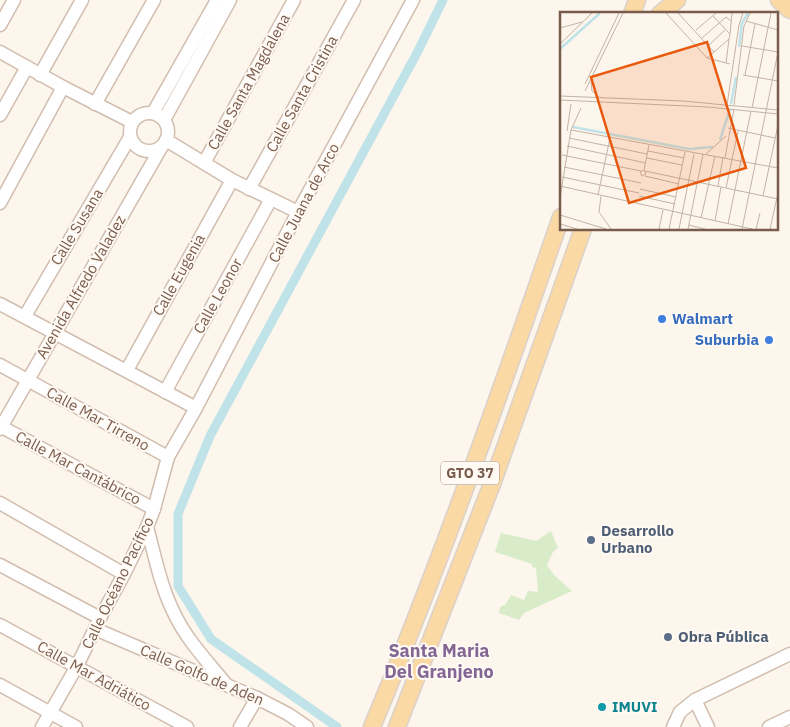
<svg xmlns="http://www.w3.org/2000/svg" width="790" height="727" font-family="'IBM Plex Sans',sans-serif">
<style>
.green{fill:#d8ecc9}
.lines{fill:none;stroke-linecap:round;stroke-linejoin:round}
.canal{stroke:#bfe3e8;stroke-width:9}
.minor-casing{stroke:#d1beb0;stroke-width:15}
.major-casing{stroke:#dad1cd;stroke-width:19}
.minor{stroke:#fff;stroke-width:12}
.major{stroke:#fbd9a5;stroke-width:16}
.shop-dot{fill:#3f7fe0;stroke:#fffaf3;stroke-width:2}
.service-dot{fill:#5c6f8a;stroke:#fffaf3;stroke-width:2}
.culture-dot{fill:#0f9aa8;stroke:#fffaf3;stroke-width:2}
.labels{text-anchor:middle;stroke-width:4;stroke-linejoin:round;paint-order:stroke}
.shield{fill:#fffaf3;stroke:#a28b7f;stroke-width:1}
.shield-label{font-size:14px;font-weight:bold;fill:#7a5c4d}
.street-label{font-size:15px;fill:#7a5c4d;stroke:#fffaf3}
.shop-label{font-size:15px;font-weight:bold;fill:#366cbe;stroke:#fffaf3;text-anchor:start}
.service-label{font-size:15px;font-weight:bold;fill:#4e5e75;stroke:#fffaf3;text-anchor:start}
.culture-label{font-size:15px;font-weight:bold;fill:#0d838f;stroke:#fffaf3;text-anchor:start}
.quarter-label{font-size:18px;font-weight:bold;fill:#846695;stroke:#fffaf3}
.inset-river{fill:none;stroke:#bfe3e8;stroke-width:2.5}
.inset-road{fill:none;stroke:#c5b3a7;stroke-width:1}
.view{fill:#e8590c;fill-opacity:0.15;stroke:#e8590c;stroke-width:2.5}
.inset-edge{fill:none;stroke:#7a5c4d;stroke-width:2.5}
</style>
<rect width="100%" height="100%" fill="#fdf6ec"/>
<!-- green -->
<path class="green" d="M551,531L558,548L553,552L547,565L554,575L572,591L524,613L519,620L499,613L500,607L506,604L511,595L524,600L528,591L538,592L536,568L532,567V564L495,552L501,533L536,541Z"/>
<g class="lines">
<!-- canal -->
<path class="canal" d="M337,727L211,639L178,586V514L210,436L418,51L443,0"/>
<!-- minor casing -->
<g class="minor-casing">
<g id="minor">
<path d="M0,25L14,0"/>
<path d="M0,52L63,87L132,122"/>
<path d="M40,75L82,0"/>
<path d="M95,104L154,0"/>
<circle cx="149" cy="132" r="19"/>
<path d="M153,113L217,0"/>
<path d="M0,115L27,67"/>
<path d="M164,120L230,0"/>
<path d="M166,140L232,180L298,212"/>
<path d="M204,163L294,0"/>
<path d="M249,189L354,0"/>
<path d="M0,203L63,87"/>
<path d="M0,304L196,408"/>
<path d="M25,316L130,137"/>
<path d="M0,365L168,457"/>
<path d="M127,370L232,180"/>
<path d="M165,392L271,199"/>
<path d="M0,426L154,509"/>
<path d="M0,429L162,146"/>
<path d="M0,503L124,574"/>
<path d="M147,527C155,557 161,588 175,615C187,640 207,661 225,683"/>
<path d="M0,565L100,618"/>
<path d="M0,625L187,727"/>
<path d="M95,629L257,698L288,714L307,727"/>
<path d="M0,685L76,727"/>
<path d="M695,700L708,727"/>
<path d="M42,727L77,666L100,618L124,574L147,527L154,509L168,457L196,408L298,212L413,0"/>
<path d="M240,727L257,698"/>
<path d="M673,727L680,712L695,700L790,654"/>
<path d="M769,727L790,717"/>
</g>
</g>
<!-- major casing -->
<g class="major-casing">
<g id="major">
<path d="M779,0L790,10"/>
<path d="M632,14L637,0"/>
<path d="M660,14L677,0"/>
<path d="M372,727C442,559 502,388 561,217"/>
<path d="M397,727L492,484L583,229"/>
</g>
</g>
<!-- minor -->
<use href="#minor" class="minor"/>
<!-- major -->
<use href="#major" class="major"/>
</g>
<!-- markers -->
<g class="shop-dot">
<circle cx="662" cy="319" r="5"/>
<circle cx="769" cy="340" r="5"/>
</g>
<g class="service-dot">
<circle cx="591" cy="540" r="5"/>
<circle cx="668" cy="637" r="5"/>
</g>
<circle class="culture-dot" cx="602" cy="707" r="5"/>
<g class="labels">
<!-- shield labels -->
<rect class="shield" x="441" y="461.5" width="58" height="23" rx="4"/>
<g class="shield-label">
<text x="470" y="478">GTO 37</text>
</g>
<!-- street labels -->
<g class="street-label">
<text transform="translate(249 82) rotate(-61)" y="5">Calle Santa Magdalena</text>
<text transform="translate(302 94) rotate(-61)" y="5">Calle Santa Cristina</text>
<text transform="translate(304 203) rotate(-62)" y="5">Calle Juana de Arco</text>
<text transform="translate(77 227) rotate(-59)" y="5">Calle Susana</text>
<text transform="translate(179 275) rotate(-61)" y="5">Calle Eugenia</text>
<text transform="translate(81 287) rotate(-60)" y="5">Avenida Alfredo Valadez</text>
<text transform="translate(218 296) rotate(-61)" y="5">Calle Leonor</text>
<text transform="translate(98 419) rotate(29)" y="5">Calle Mar Tirreno</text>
<text transform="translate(78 468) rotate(28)" y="5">Calle Mar Cantábrico</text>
<text transform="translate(118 583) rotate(-64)" y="5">Calle Océano Pacífico</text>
<text transform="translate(202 675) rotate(23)" y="5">Calle Golfo de Aden</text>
<text transform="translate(94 676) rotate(29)" y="5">Calle Mar Adriático</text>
</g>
<!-- shop labels -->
<g class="shop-label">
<text x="672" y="324">Walmart</text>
<text x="759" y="345" text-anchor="end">Suburbia</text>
</g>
<!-- service labels -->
<g class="service-label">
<text x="601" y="536">Desarrollo<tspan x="601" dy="17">Urbano</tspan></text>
<text x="678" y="642">Obra Pública</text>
</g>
<!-- culture labels -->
<g class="culture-label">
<text x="612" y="712">IMUVI</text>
</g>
<!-- quarter labels -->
<g class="quarter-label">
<text x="439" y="657">Santa Maria<tspan x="439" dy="21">Del Granjeno</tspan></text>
</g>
</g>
<!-- overview -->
<g transform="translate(560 12)">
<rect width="218" height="218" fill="#fdf6ec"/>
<path class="inset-river" d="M179,35L182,11L188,1M0,37L40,1M171,92L176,65M13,115L129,137L153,135M160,128L170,97"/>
<path class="inset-road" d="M106,1L147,46L170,52M118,1L154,40M153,4L170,22L172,1M186,9L218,18M0,16L22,10M136,18L156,1M142,26L166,5L171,9M0,32L32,1M148,34L165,18M147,46L169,27L170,22M166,51L169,27M183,63L218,69M185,63L195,12M31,70L32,79L39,85M25,72L59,1M25,79L63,1M0,84L123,89L218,98M0,88L148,95L218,102M167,93L179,13L183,1M174,93L184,14L190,1M192,96L211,1M168,116L215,126M11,118L218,156M7,119L11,92M9,126L87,142M7,134L86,151M88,139L124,146M146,142L166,124M2,143L81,159M87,146L122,153M165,146L174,97M4,155L81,171M84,158L86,162L82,164L80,160L84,158L89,133M85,159L218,187M85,164L119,172M2,165L79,181M0,174L192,217M158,174L163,145M166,176L178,119M80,177L116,185M38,183L50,126M41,184L39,200L51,217M79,184L115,192M203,184L218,113M0,186L11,118L21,96M0,203L46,217M141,206L155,144M155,209L161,175M0,212L17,217M168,212L191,99M129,213L145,217M99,217L103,198M109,217L125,140M119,217L134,142M128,217L143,142M182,217L218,40L182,34M196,217L200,201M210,217L218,181"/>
<path class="view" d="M147,30L186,156L69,191L31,65Z"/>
<rect width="218" height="218" class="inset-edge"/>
</g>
</svg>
